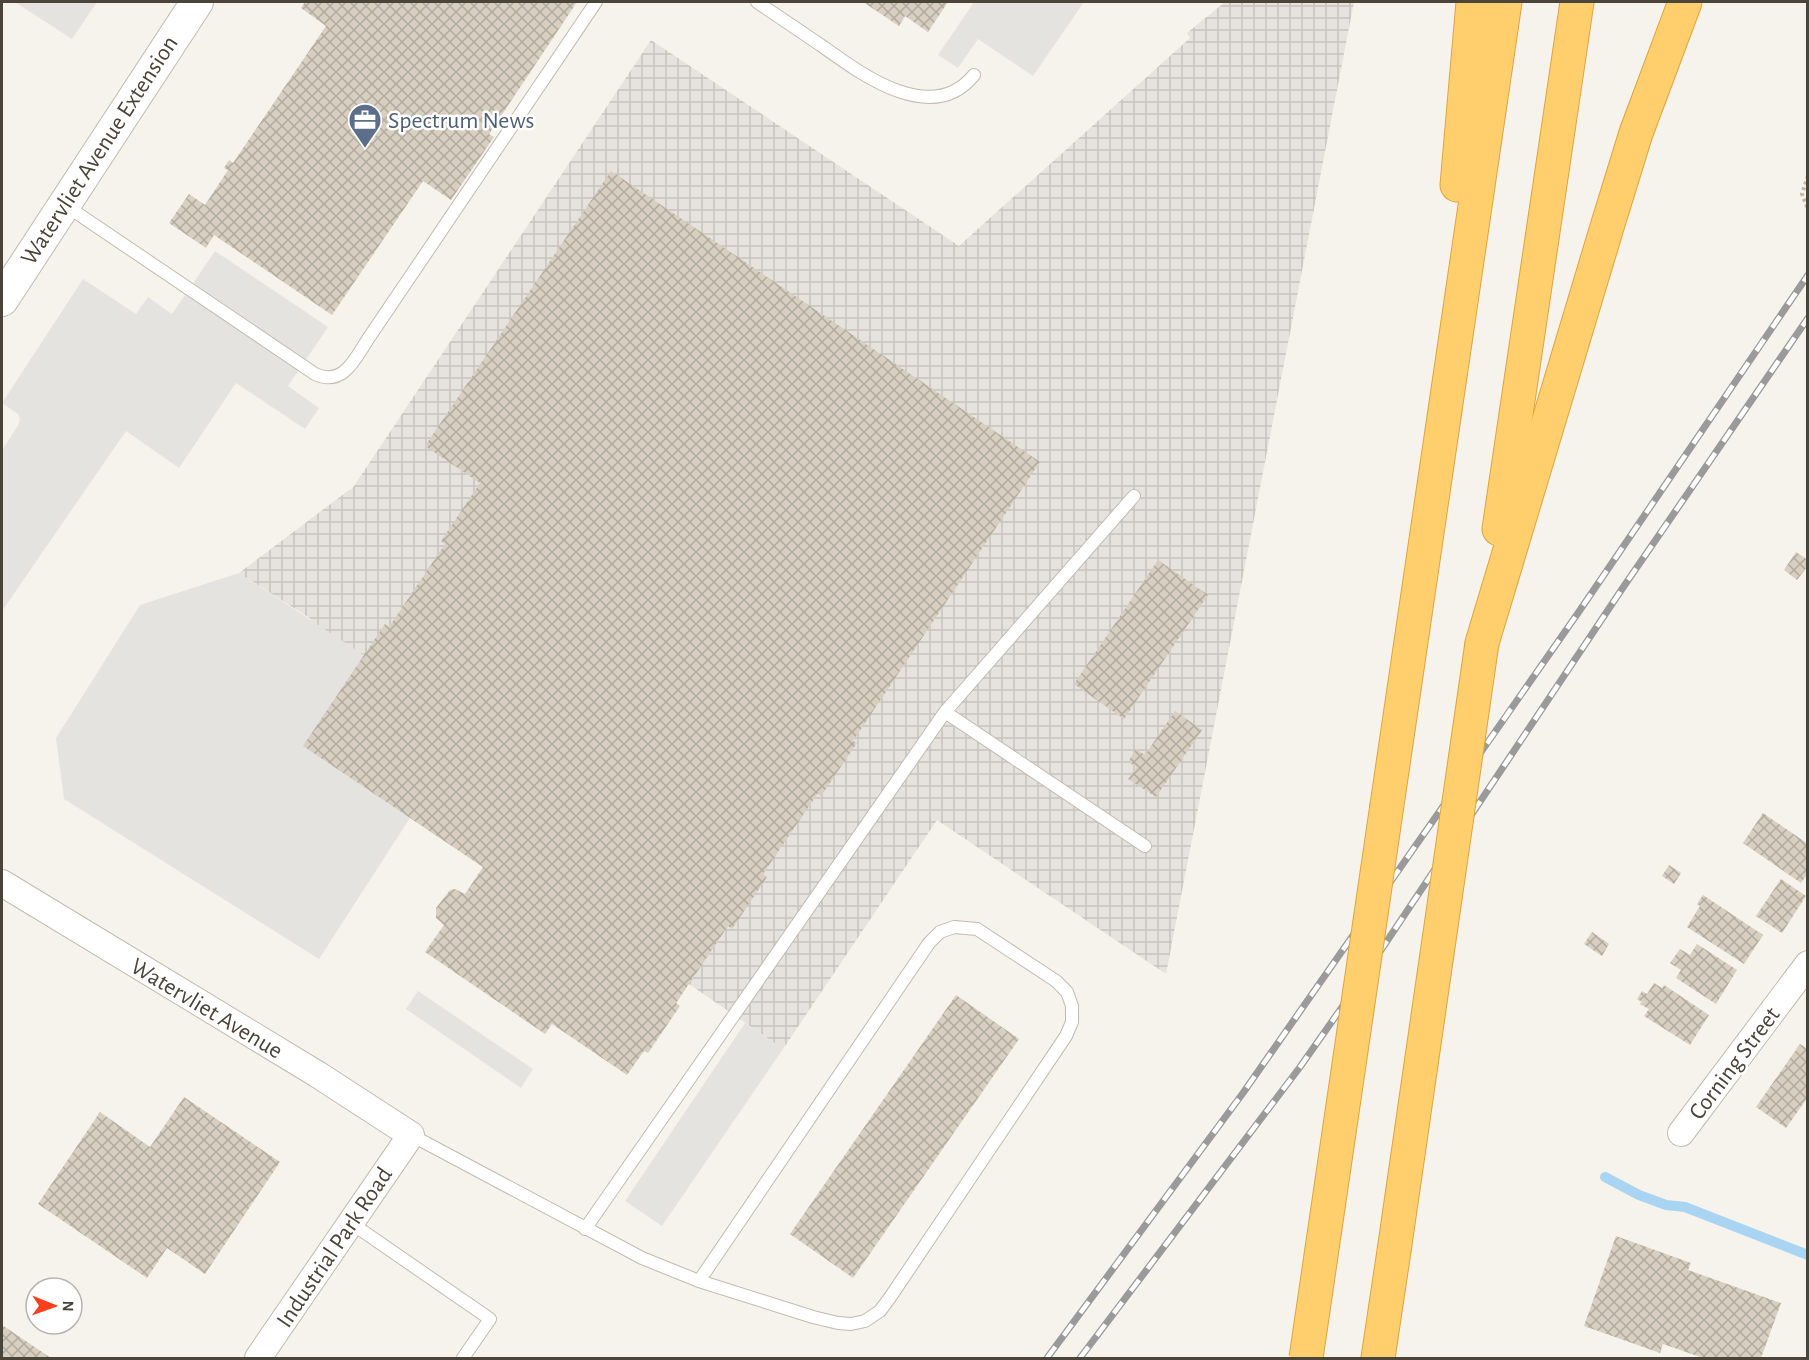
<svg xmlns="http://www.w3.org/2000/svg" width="1809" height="1360" font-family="'Alegreya Sans',sans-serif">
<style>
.industrial{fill:url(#industrial-grid)}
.parking{fill:#e5e3e0}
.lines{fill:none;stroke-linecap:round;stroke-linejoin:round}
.stream{stroke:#a9d4f2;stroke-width:10}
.building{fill:url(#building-cross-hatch)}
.service-casing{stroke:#c2bbae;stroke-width:14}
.minor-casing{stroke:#c2bbae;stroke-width:28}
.tertiary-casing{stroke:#c2bbae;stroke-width:34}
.motorway-casing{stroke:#e0a43c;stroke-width:35}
.path{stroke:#c4b79f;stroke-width:4;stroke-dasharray:3 3;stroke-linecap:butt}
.service{stroke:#fff;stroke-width:12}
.minor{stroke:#fff;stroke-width:26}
.tertiary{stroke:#fff;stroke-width:32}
.motorway{stroke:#ffcf6e;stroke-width:33}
.rail-casing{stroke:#9a9a9a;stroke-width:7}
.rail{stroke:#fff;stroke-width:4.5;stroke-dasharray:14;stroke-linecap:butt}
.motorway-bridge-casing{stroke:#e0a43c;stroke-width:35;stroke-linecap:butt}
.motorway-bridge{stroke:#ffcf6e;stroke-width:33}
.labels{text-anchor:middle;stroke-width:5;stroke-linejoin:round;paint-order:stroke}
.service-label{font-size:24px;fill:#4e5e75;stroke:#fff;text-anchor:start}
.street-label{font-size:24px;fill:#4b4439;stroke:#fff}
</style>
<defs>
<pattern id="industrial-grid" width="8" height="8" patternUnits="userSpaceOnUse" patternTransform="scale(1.5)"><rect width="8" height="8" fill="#e6e2dd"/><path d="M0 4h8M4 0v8" fill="none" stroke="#c7c3be"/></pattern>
<pattern id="building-cross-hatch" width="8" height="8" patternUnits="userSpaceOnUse" patternTransform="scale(1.5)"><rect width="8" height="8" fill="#d8cfc1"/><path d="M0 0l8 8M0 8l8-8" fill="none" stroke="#b1aa9e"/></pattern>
</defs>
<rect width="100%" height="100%" fill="#f6f3ec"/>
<!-- industrial -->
<path class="industrial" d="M1225,2H1354L1166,974L937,820L783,1049L689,984L676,1003L483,867L303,746L311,619L239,573L349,490L352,489L651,40L959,246L1190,38L1187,33Z"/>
<!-- parking -->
<g class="parking">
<path d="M15,2H97L72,39Z"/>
<path d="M974,2H1084L1033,76L978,39L958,68L938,55Z"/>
<path d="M215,251L328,327L288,386L319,408L305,429L236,383L179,468L126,431L2,611V450L19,424L20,418L18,414L2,403L83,279L136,314L148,297L172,314Z"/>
<path d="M239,573L364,655L303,746L410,818L319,959L64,799L56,738L140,605Z"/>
<path d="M418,991L533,1069L521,1088L406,1009Z"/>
<path d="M745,1023L783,1049L662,1226L625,1201Z"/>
</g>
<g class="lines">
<!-- stream -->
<path class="stream" d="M1605,1177L1639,1195L1666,1205L1685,1207L1808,1255"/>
</g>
<!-- building -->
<g class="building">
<path d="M305,2H577L489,134L494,137L451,200L423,181L332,315L214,235L206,248L169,223L189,194L205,205L228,170L224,168L229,160L233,163L326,26L301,8Z"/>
<path d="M863,2H948L928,32L905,16L899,26Z"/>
<path d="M611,171L1040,462L853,741L857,743L821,796L818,793L763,874L767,877L732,929L728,926L676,1003L680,1006L648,1053L644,1051L627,1075L552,1024L545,1034L425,952L444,925L436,918V908L450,890L455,889L465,894L483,867L303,746L385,624L389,627L445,544L441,541L480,483L425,446Z"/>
<path d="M1796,552L1808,560V566L1797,580L1784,570Z"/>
<path d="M1158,560L1208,595L1124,719L1074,684Z"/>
<path d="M1175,711L1202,730L1156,797L1128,779L1137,767L1128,762L1136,749L1145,755Z"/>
<path d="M1763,813L1808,844V873L1801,883L1743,843Z"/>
<path d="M1669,865L1681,873L1674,884L1662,876Z"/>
<path d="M1781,879L1806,896L1782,933L1756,916Z"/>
<path d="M1703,895L1763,935L1744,964L1687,927L1700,906L1697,904Z"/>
<path d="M1592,932L1609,944L1602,956L1584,944Z"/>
<path d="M1697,944L1737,970L1716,1004L1676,978L1681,970L1670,963L1680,949L1690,955Z"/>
<path d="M1654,983L1662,988L1664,985L1709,1015L1690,1045L1644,1016L1649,1009L1640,1004L1642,1002L1637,999L1642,991L1647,994Z"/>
<path d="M956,995L1019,1039L853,1278L790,1234Z"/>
<path d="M1800,1044L1808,1049V1097L1786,1128L1756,1107Z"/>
<path d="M184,1097L280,1162L205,1274L167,1248L147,1278L38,1204L100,1112L150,1147Z"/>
<path d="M1616,1236L1691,1263L1688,1270L1781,1303L1761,1358H1703L1663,1344L1660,1353L1584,1326Z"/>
<path d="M2,1325L51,1358H2Z"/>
</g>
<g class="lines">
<!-- service casing -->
<g class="service-casing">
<g id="service">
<path d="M757,2C778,16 800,31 822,46C861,74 932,127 974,75"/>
<path d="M65,205L315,374C343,387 355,359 368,339L596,2"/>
<path d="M945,712L1145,846"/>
<path d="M411,1135L642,1258L699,1281L813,1317L838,1323L851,1324L865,1321L880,1311L891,1296L1066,1036L1072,1022V1006L1067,992L1056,981L977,929L954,927L940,932L929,943L699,1281"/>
<path d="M351,1223L490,1319L463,1358"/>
<path d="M585,1229L945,712L1134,496"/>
</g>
</g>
<!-- minor casing -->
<g class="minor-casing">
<g id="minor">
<path d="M2,883L317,1074L411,1135L258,1358"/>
<path d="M1681,1133L1808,964"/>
</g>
</g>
<!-- tertiary casing -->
<g class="tertiary-casing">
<path id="tertiary" d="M2,300L197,2"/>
</g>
<!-- motorway casing -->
<g class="motorway-casing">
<g id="motorway">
<path d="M1457,185L1473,2"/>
<path d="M1499,529L1577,2"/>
<path d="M1482,643L1607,227L1636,133L1685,2"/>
<path d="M1387,805L1505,2"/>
<path d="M1378,1358L1394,1251"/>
</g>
</g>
<!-- path -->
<path class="path" d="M1808,176L1802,194L1808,209"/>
<!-- service -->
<use href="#service" class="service"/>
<!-- minor -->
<use href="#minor" class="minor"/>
<!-- tertiary -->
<use href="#tertiary" class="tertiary"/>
<!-- motorway -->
<use href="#motorway" class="motorway"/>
<!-- rail casing -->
<g class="rail-casing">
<g id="rail">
<path d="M1047,1358L1243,1093L1578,613L1808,275"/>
<path d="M1080,1358L1300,1067L1359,983L1622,589L1808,318"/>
</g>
</g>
<!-- rail -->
<use href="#rail" class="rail"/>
<!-- motorway-bridge casing -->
<g class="motorway-bridge-casing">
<g id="motorway-bridge">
<path d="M1394,1251L1482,643"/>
<path d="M1306,1358L1387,805"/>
</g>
</g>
<!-- motorway-bridge -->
<use href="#motorway-bridge" class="motorway-bridge"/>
</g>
<!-- icons -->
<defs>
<g id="office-pin" transform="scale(1.725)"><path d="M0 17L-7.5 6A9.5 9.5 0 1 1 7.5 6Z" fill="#5c6f8a" stroke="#fff"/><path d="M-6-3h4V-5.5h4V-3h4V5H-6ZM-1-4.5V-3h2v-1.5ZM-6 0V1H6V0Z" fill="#fff"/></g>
</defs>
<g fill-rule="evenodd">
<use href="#office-pin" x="365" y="120"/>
</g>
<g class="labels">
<!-- service labels -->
<g class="service-label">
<text x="388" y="128">Spectrum News</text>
</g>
<!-- street labels -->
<g class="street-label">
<text transform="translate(99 150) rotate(-57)" y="8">Watervliet Avenue Extension</text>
<text transform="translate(207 1008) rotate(31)" y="8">Watervliet Avenue</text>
<text transform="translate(1734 1063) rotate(-53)" y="8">Corning Street</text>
<text transform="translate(334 1247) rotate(-56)" y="8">Industrial Park Road</text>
</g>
</g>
<!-- border -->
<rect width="1809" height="1360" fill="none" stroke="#4b4439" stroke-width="6"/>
<!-- north arrow -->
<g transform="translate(54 1306) rotate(91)"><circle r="28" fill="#ffffff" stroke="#b7b4b0" stroke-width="1.5"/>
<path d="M0-4.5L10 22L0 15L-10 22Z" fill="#fc3f1d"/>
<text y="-9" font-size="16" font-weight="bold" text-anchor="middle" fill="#4b4439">N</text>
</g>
</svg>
